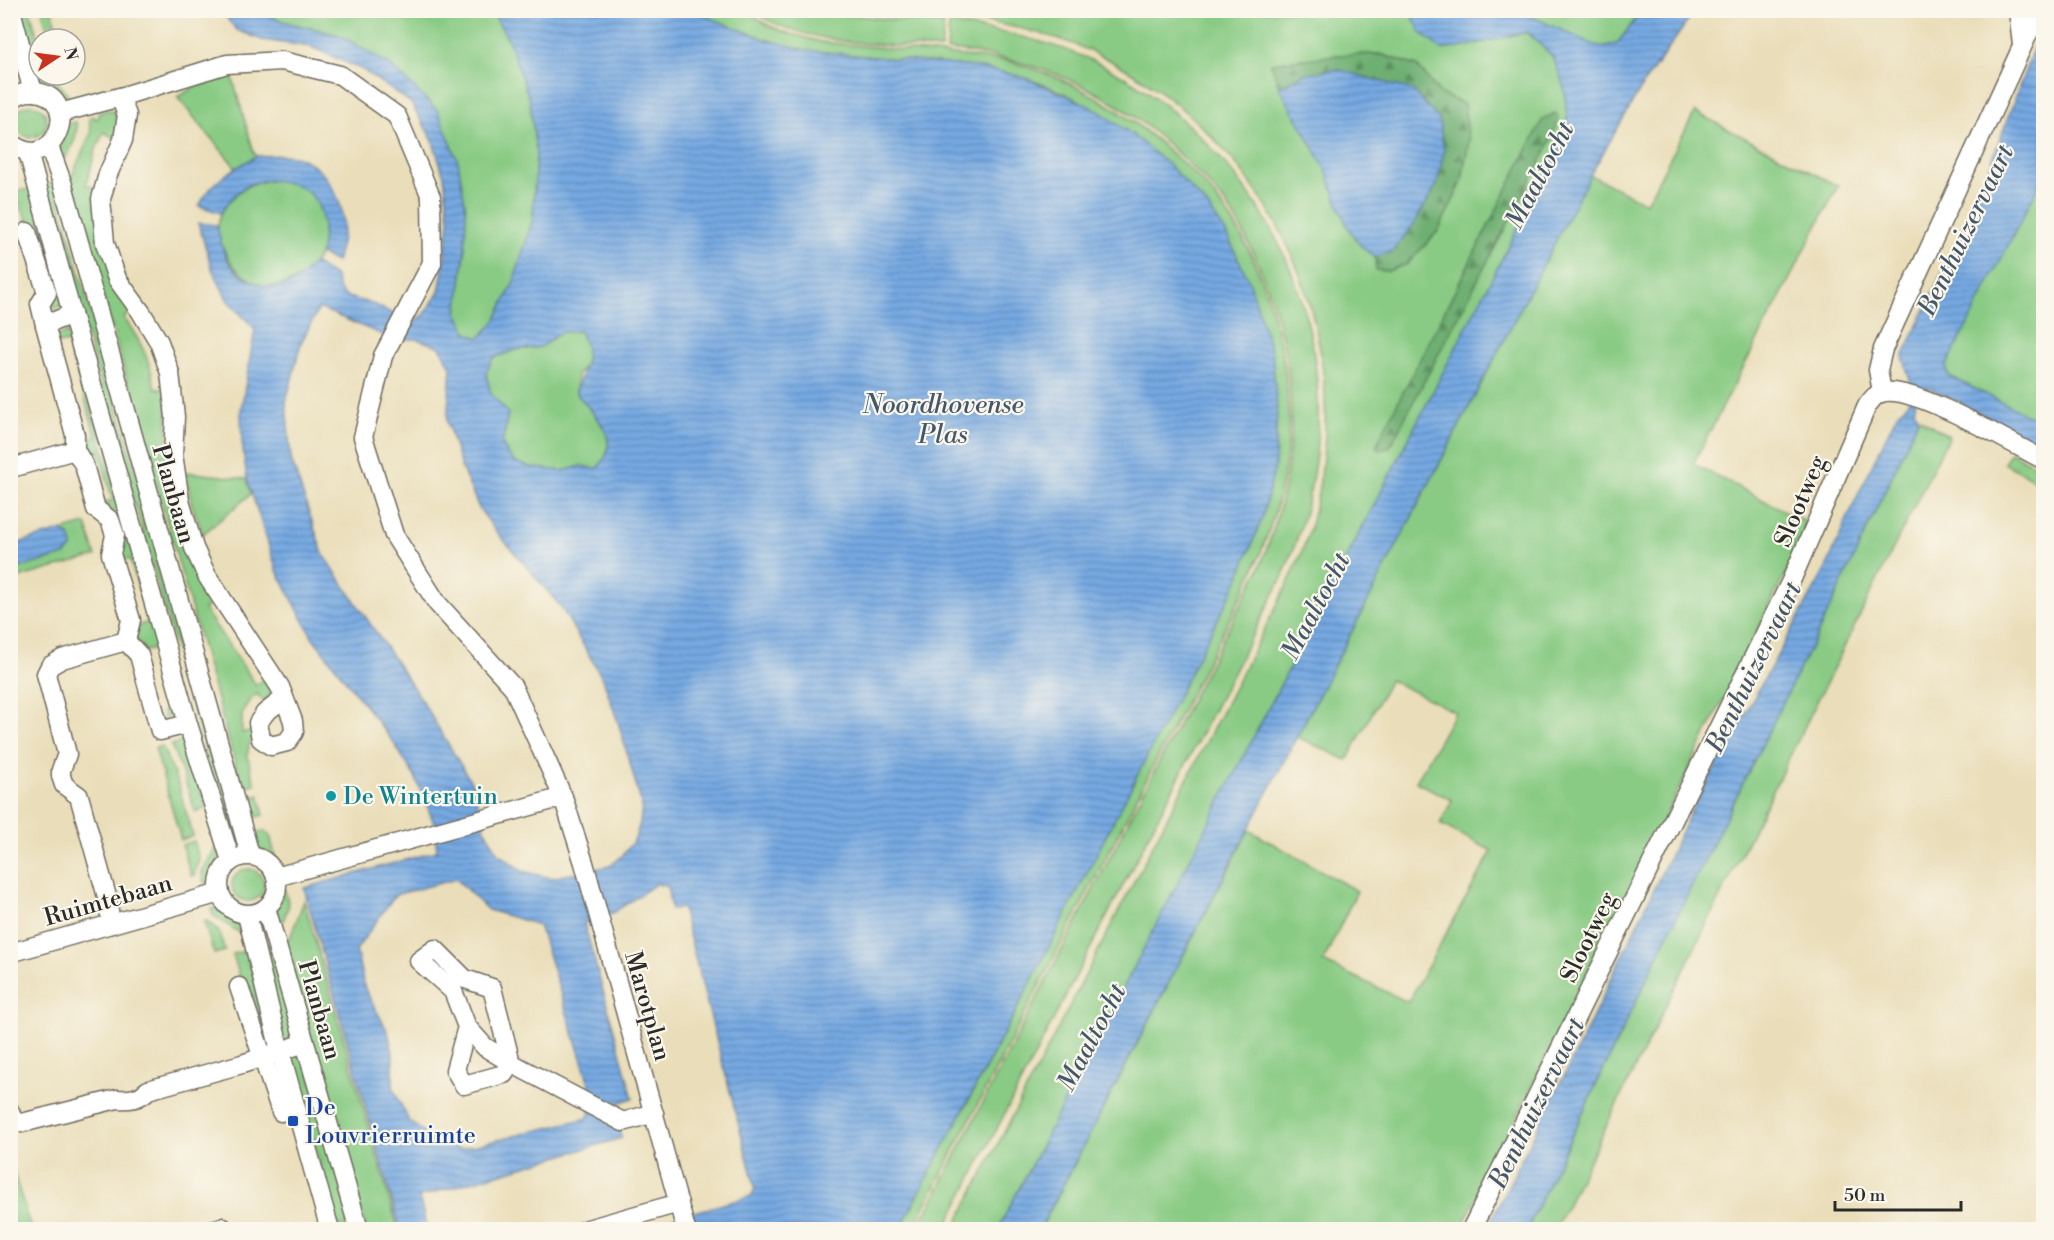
<svg xmlns="http://www.w3.org/2000/svg" width="2054" height="1240" font-family="'Libre Bodoni',serif">
<style>
.grass{fill:#89cb84;stroke:#5a7b58;stroke-width:1.5;fill-rule:evenodd}
.forest{fill:url(#forest-firs);stroke:#4c6d4e;stroke-width:1.5}
.water{fill:url(#water-rules);stroke:#506a86;stroke-width:1.5;fill-rule:evenodd}
.lines{fill:none;stroke-linecap:round;stroke-linejoin:round}
.minor-casing{stroke:#6e6a5d;stroke-width:21}
.minor{stroke:#fff;stroke-width:18}
.culture-dot{fill:#0f9aa8;stroke:#fbf7ec;stroke-width:2}
.transit-dot{fill:#1a4fb4;stroke:#fbf7ec;stroke-width:2}
.labels{text-anchor:middle;stroke-width:4.5;stroke-linejoin:round;paint-order:stroke}
.street-label{font-size:24px;fill:#2b2b2b;stroke:#fbf7ec}
.culture-label{font-size:24px;fill:#0d838f;stroke:#fbf7ec;text-anchor:start}
.transit-label{font-size:24px;fill:#164399;stroke:#fbf7ec;text-anchor:start}
.water-label{font-size:26px;font-style:italic;fill:#45576b;stroke:#fbf7ec}
</style>
<defs>
<pattern id="forest-firs" width="22" height="20" patternUnits="userSpaceOnUse" patternTransform="scale(1.5)"><rect width="22" height="20" fill="#6eaf72"/><path d="M5 1l3.5 6h-7zM16 11l3.5 6h-7z" fill="#5b8f5e"/></pattern>
<pattern id="water-rules" width="6" height="5" patternUnits="userSpaceOnUse" patternTransform="scale(1.5)"><rect width="6" height="5" fill="#76a9e2"/><path d="M0 2.5h6" fill="none" stroke="#618ab7"/></pattern>
</defs>
<rect width="100%" height="100%" fill="#fbf7ec"/>
<filter id="ink" filterUnits="userSpaceOnUse"><feTurbulence type="fractalNoise" baseFrequency=".0167" numOctaves="2"/><feDisplacementMap in="SourceGraphic" scale="12" xChannelSelector="R" yChannelSelector="G"/><feConvolveMatrix kernelMatrix="1 2 1 2 8 2 1 2 1" color-interpolation-filters="sRGB"/></filter>
<filter id="wash" filterUnits="userSpaceOnUse"><feTurbulence type="fractalNoise" baseFrequency=".008" numOctaves="4" result="noise"/><feDisplacementMap in="SourceGraphic" scale="24" xChannelSelector="R" yChannelSelector="G"/><feGaussianBlur stdDeviation="1.35" result="paint"/><feColorMatrix in="noise" values="0 0 0 0 0 0 0 0 0 0 0 0 0 0 0 0 0 1.4 0 .05"/><feComposite in="paint" operator="in"/></filter>
<g filter="url(#wash)">
<rect width="100%" height="100%" fill="#eadeba"/>
<!-- grass -->
<g class="grass">
<path d="M263,10L492,11L509,41L530,101L536,153L533,219L513,284L495,321L480,338L468,334L457,313L465,251L438,111L342,36L282,21L262,12Z"/>
<path d="M20,11H30L39,41V53L32,55Z"/>
<path d="M42,11H52L59,39H50Z"/>
<path d="M692,11H746L770,26L791,34L822,42L1004,60C1071,77 1125,110 1176,157C1192,171 1208,186 1220,203C1271,271 1297,378 1286,461C1279,509 1263,551 1242,595L913,1229H900L1018,1007L1206,204C1142,136 1068,77 972,67C932,62 893,59 854,55C837,54 820,53 804,50C765,41 729,25 692,11Z"/>
<path d="M752,11L823,10L837,14L944,24L941,49C882,44 802,45 752,11Z"/>
<path d="M952,11H1410L1421,33L1442,49L1458,48L1527,32L1552,56L1564,85L1567,118L1559,149L998,1230L954,1229C1034,1074 1115,918 1196,762C1219,717 1242,672 1265,628C1282,595 1301,561 1311,525C1346,391 1317,257 1226,152C1187,108 1142,73 1088,50C1046,32 1003,24 957,17ZM1380,54L1417,66L1441,94L1469,140L1461,184L1438,231L1407,264L1388,271L1376,270L1375,257C1343,237 1338,198 1324,166C1307,131 1283,101 1271,64L1337,55Z"/>
<path d="M1519,11H1642L1617,44L1599,47Z"/>
<path d="M949,24C1002,31 1053,41 1102,65C1149,88 1187,120 1222,160C1327,281 1345,435 1281,580L945,1229L917,1230L1258,571C1301,471 1303,372 1261,271C1251,246 1239,221 1222,199C1207,180 1189,164 1171,147C1109,89 1032,56 947,50Z"/>
<path d="M34,69L39,70V75C51,75 63,85 68,96L60,98L42,84Z"/>
<path d="M232,76L254,153L257,156L236,168L177,97L197,86Z"/>
<circle cx="31" cy="121" r="16"/>
<path d="M110,110L114,112L117,118H121L114,138L104,132L96,149L86,185L98,188L133,309L124,318C140,340 151,361 155,389L167,388L168,473L214,602L204,609L256,685L266,678C272,687 273,695 264,702L257,694C241,707 241,714 242,733L253,731L254,737C242,750 251,769 255,784L242,788L77,203L67,178L72,175L91,133L89,118L94,116L95,119L99,118L98,113Z"/>
<path d="M1695,112L1838,186L1693,464L1810,524L1461,1229L1040,1230L1249,830L1357,891L1323,962L1408,1002L1492,851L1440,824L1452,800L1416,782L1455,712L1390,680L1347,760L1297,737L1590,175L1646,203Z"/>
<path d="M76,122C79,134 70,155 60,163L59,151L67,124Z"/>
<path d="M2043,177V423L1953,378L1948,375L1946,366Z"/>
<path d="M270,180C282,182 295,182 305,189C324,202 328,233 320,253C311,278 276,295 252,281C239,273 231,265 225,251C221,244 217,233 218,225C219,210 235,192 248,186C254,183 263,182 270,180Z"/>
<path d="M54,182L235,822L226,825L44,185Z"/>
<path d="M32,189L64,305L49,310L54,293L36,231L27,220L14,191Z"/>
<path d="M580,331L587,346V362L577,375L576,393C595,417 626,441 596,469L581,466L563,471L534,468L514,462L501,445L508,413L491,394L485,373L493,358L515,350L541,347L561,332Z"/>
<path d="M70,332L180,714L164,718L163,712L173,709L156,649L145,651L137,640L138,626L148,622L130,559L120,561C112,537 137,524 104,505L103,503L113,500L99,451L87,454L84,442L96,437L68,342L58,344L56,336Z"/>
<path d="M1919,418L1949,436L1555,1229L1527,1230L1673,924L1834,600Z"/>
<path d="M2011,452L2043,470V485L2004,463Z"/>
<path d="M186,472L247,479L251,494L203,534L191,502Z"/>
<path d="M86,524L96,556L11,580V570L65,555L69,535L60,531Z"/>
<path d="M187,740L206,808L195,812L184,777L171,745Z"/>
<path d="M162,746L178,784L193,836L181,840L155,748Z"/>
<path d="M259,795L264,815L249,819L245,799Z"/>
<path d="M265,831L270,835L277,864L258,847L250,834Z"/>
<path d="M194,841L199,859L194,875L191,876L182,845Z"/>
<path d="M217,845C223,861 216,865 213,881L204,883L202,872Z"/>
<circle cx="248" cy="885" r="16"/>
<path d="M284,888L289,905L281,926L277,927L276,911Z"/>
<path d="M304,901L398,1229H366L283,941L290,938Z"/>
<path d="M220,906L240,924L244,936L213,915L211,909Z"/>
<path d="M207,921L219,932L225,951L214,954L204,922Z"/>
<path d="M270,944L297,1033L294,1039L284,1041L260,947Z"/>
<path d="M248,950L269,1030L262,1032L250,987L243,989L233,954Z"/>
<path d="M298,1052L305,1056L350,1218L347,1225L338,1228L289,1055Z"/>
<path d="M10,1160L31,1229H13L10,1221Z"/>
</g>
<!-- forest -->
<g class="forest">
<path d="M1380,54L1417,66L1441,94L1464,104L1469,140L1461,184L1438,231L1407,264L1388,271L1376,270L1375,257L1392,252L1304,74L1279,87L1271,63L1338,55Z"/>
<path d="M1555,113L1559,118L1547,149L1389,448L1379,450L1376,446L1379,439L1543,119Z"/>
</g>
<!-- water -->
<g class="water">
<path d="M225,11H263L262,13L282,21L342,36L390,65L438,111L458,161L466,210L465,251L457,313L468,334L480,338L495,321L513,284L533,219L536,153L530,101L509,41L492,11H692L768,40L806,50L974,67L1002,72L1025,78L1073,98L1100,112L1133,135L1171,167L1206,204L1225,231L1250,283L1272,353L1277,408L1275,466L1263,516L1238,580L1018,1007L900,1229H633L752,1196L755,1187L682,908L671,909L667,886L656,884L610,915L584,923L633,1098L612,1105L611,1125L619,1130L622,1138L419,1197L427,1229H400L304,888L437,851L434,823L415,777L394,743L313,638L277,571L247,479L242,442L241,410L255,329L228,301L213,271L198,223L217,225C220,238 222,251 229,262C243,283 274,294 296,280C303,276 308,269 314,263L336,277C340,302 350,296 370,303C379,306 387,311 396,315L385,336L319,308L301,343L286,402L291,459L323,554L419,696L473,785L484,828L498,853L522,871L551,878L610,866L623,855L635,839L640,823L642,806L619,725L603,679L561,607L495,530L479,508L461,467L447,422L451,367L440,347L417,339H401L413,322L424,315L439,292L444,263L449,220L444,176L432,139L411,103L361,69L311,47L262,40L237,30L228,20ZM580,331C594,362 582,364 576,393C595,416 626,441 596,469L581,466L563,471L534,468L514,462L502,445L508,413L491,394L486,373L493,358L515,350L541,347L561,332ZM456,879L488,910L539,925L593,1096L588,1118L460,1149L436,1142L409,1121L393,1088V1053L388,1032L365,989L356,950L395,895Z"/>
<path d="M1410,11H1519L1599,47L1617,44L1642,11H1695L1644,83L1590,175L1040,1229H998L1559,149L1567,118L1564,85L1552,56L1528,32L1458,48L1441,49L1421,33Z"/>
<path d="M2043,22V177L1946,367L1948,375L1953,378L2043,423V445L1932,389H1918L1914,410L1919,418L1834,600L1673,924L1527,1229L1486,1230L1582,1040L1690,813L1826,568L1855,501L1897,414C1919,399 1910,379 1903,357L1985,180Z"/>
<path d="M1336,69L1412,90L1439,119L1444,150L1437,185L1414,224L1392,252L1375,257C1341,236 1339,197 1323,165C1309,138 1293,113 1279,87L1304,74Z"/>
<path d="M257,156C268,156 283,154 294,156C322,163 341,194 343,220C344,234 340,249 336,262L320,254C328,218 321,186 279,181C269,180 256,181 247,186C235,192 229,202 221,213L199,206C211,181 233,169 257,156Z"/>
<path d="M60,531C70,535 72,537 72,548L65,555L11,570V545Z"/>
</g>
</g>
<g filter="url(#ink)">
<g class="lines">
<!-- minor casing -->
<g class="minor-casing">
<g id="minor">
<path d="M11,10L33,92"/>
<path d="M2018,10L2022,45"/>
<path d="M120,97L127,115L123,140L108,174L101,199L105,243L117,279L141,312L159,342L170,373L175,417L173,454L180,501L194,548L207,576L280,687L293,721L294,732L287,742L271,746L261,739L258,723L265,713L283,699"/>
<path d="M10,101C17,94 26,91 36,92C85,99 52,179 10,142"/>
<path d="M60,113L120,97L227,64L282,61L340,75L397,116L431,197L432,263L383,356L363,437L394,535L437,603L513,687L563,797L584,863L686,1230"/>
<path d="M49,146L63,185L250,855"/>
<path d="M28,152L72,314L188,724L231,861"/>
<path d="M27,232L47,293L40,304L45,325"/>
<path d="M72,314L45,325L75,435V450L84,465L96,509L110,520L115,535L111,554L131,620L126,641L139,655L160,731L188,724"/>
<path d="M1882,392L1878,370L1883,349L2039,10"/>
<path d="M10,466L15,467L75,450"/>
<circle cx="248" cy="885" r="29"/>
<path d="M276,877L563,797"/>
<path d="M266,908L359,1230"/>
<path d="M247,915L280,1051L330,1230"/>
<path d="M111,924L107,897L79,796L64,785L61,776V770L67,754L46,674L50,666L62,659L126,641"/>
<path d="M435,949L465,979L492,988L511,1063L504,1074L464,1085L455,1070L467,1027L453,991L419,961Z"/>
<path d="M10,953L220,893"/>
<path d="M239,987L281,1112"/>
<path d="M467,1027L485,1047L511,1063L623,1122L654,1113"/>
<path d="M10,1111L13,1121L22,1123L117,1099C130,1100 139,1099 148,1090L242,1064L305,1043"/>
<path d="M213,1230L222,1227L225,1230"/>
<path d="M584,1230L679,1203"/>
<path d="M1471,1230L1791,581L1867,406C1872,399 1876,393 1885,392C1917,387 2011,443 2044,460"/>
</g>
</g>
<!-- minor -->
<use href="#minor" class="minor"/>
</g>
</g>
<!-- markers -->
<circle class="culture-dot" cx="331" cy="796" r="6"/>
<rect class="transit-dot" x="287" y="1115" width="12" height="12" rx="3"/>
<g class="labels">
<!-- street labels -->
<g class="street-label">
<text transform="translate(174 494) rotate(74)" y="8">Planbaan</text>
<text transform="translate(1800 501) rotate(-67)" y="8">Slootweg</text>
<text transform="translate(108 900) rotate(-16)" y="8">Ruimtebaan</text>
<text transform="translate(1588 937) rotate(-64)" y="8">Slootweg</text>
<text transform="translate(648 1006) rotate(74)" y="8">Marotplan</text>
<text transform="translate(320 1010) rotate(74)" y="8">Planbaan</text>
</g>
<!-- culture labels -->
<g class="culture-label">
<text x="343" y="804">De Wintertuin</text>
</g>
<!-- transit labels -->
<g class="transit-label">
<text x="305" y="1115">De<tspan x="305" dy="28">Louvrierruimte</tspan></text>
</g>
<!-- water labels -->
<g class="water-label">
<text transform="translate(1539 175) rotate(-62)" y="9">Maaltocht</text>
<text transform="translate(1965 230) rotate(-64)" y="9">Benthuizervaart</text>
<text x="943" y="413">Noordhovense<tspan x="943" dy="30">Plas</tspan></text>
<text transform="translate(1315 606) rotate(-62)" y="9">Maaltocht</text>
<text transform="translate(1753 667) rotate(-64)" y="9">Benthuizervaart</text>
<text transform="translate(1091 1037) rotate(-62)" y="9">Maaltocht</text>
<text transform="translate(1536 1103) rotate(-64)" y="9">Benthuizervaart</text>
</g>
</g>
<!-- margin -->
<rect width="2054" height="1240" fill="none" stroke="#fbf7ec" stroke-width="36"/>
<!-- north arrow -->
<g transform="translate(57 57) rotate(77)"><circle r="28" fill="#fbf7ec" stroke="#a8a59f" stroke-width="1.5"/>
<path d="M0-4.5L10 22L0 15L-10 22Z" fill="#c8321e"/>
<text y="-9" font-size="16" font-weight="bold" text-anchor="middle" fill="#2b2b2b">N</text>
</g>
<!-- scale -->
<path d="M1835 1201v9h126v-9" fill="none" stroke="#2b2b2b" stroke-width="3"/>
<text x="1844" y="1201" font-size="18" fill="#2b2b2b" stroke="#fbf7ec" stroke-width="4.5" paint-order="stroke">50 m</text>
</svg>
